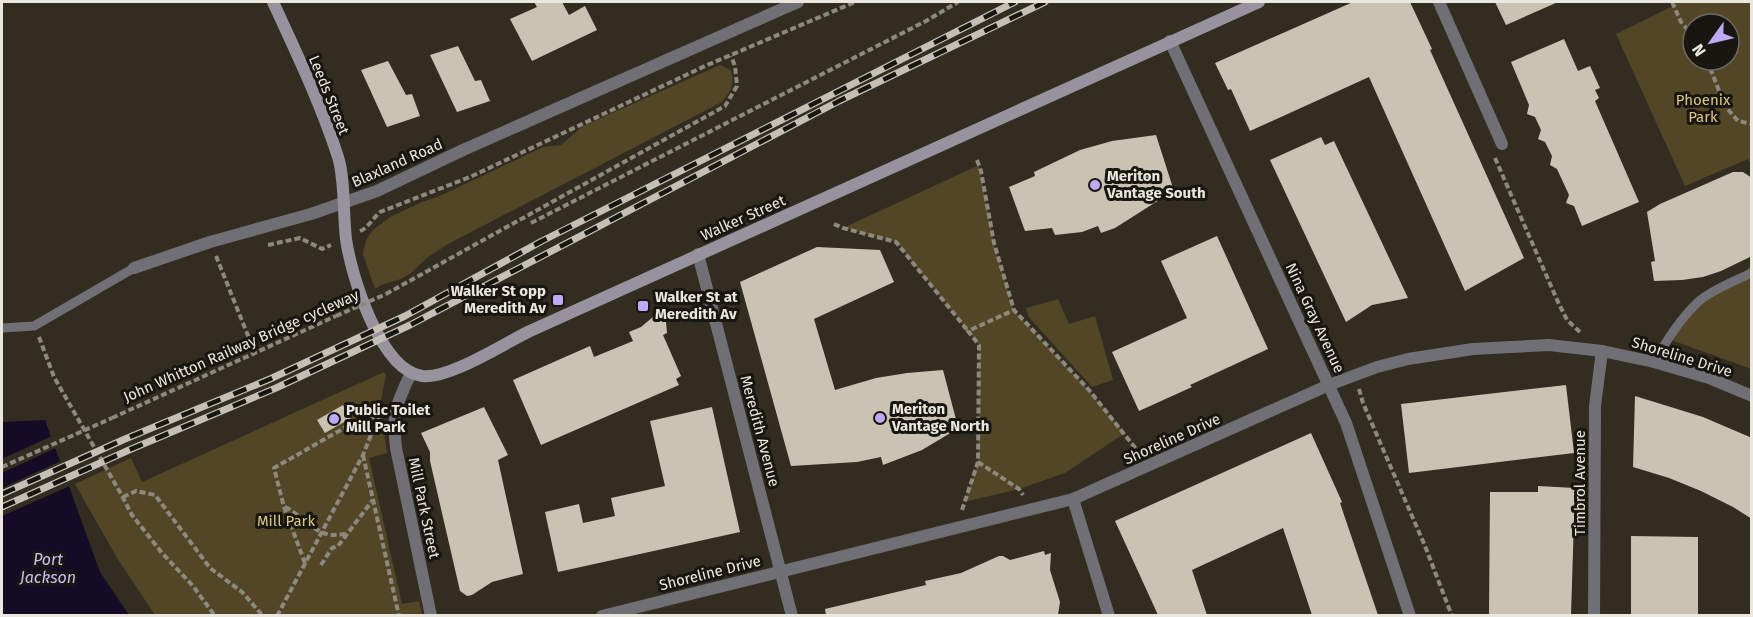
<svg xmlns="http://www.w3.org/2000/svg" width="1753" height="617" font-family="'Fira Sans',sans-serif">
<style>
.green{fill:#534627;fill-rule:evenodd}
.water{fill:#140b26}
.pier{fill:#322d20}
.building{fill:#cac3b3}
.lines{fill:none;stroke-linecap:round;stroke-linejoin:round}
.path{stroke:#8d897e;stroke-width:4;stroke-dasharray:6 3;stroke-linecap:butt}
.lane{stroke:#706f75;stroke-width:9}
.street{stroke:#706f75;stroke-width:12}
.secondary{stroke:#96939e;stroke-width:12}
.rail-casing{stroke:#c4c0b7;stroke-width:7}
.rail{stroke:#181610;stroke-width:4.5;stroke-dasharray:14;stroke-linecap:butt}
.path-bridge{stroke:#8d897e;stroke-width:4;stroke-dasharray:6 3;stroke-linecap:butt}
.poi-dot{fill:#bea9f5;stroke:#181610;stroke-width:2}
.labels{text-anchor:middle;stroke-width:6;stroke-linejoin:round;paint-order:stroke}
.street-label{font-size:15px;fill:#eae7de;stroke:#181610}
.park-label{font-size:15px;fill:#dec589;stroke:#181610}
.poi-label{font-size:15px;font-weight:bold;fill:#eae7de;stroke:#181610;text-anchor:start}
.water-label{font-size:16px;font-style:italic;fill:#cbbcf7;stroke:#181610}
</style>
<rect width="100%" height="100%" fill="#322d20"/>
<!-- green -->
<g class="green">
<path d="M1672,2H1751V164L1748,159L1685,186L1616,34L1673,6ZM1693,24H1729V60H1693Z"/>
<path d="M720,65L731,70C735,84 731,93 720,103L448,244L428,257L411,273L401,279L381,285L375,289L363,254L366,240L373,230L390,217L422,202L440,196L543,147L561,145L583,126Z"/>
<path d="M979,165L994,243L1014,310L1089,390L1125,433L1065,473L1019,489L964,502L978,462L979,345L896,242L843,228Z"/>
<path d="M1751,266V369L1674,341L1670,334L1699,300L1732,282Z"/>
<path d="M1058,299L1069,324L1095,316L1113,380L1092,387L1028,316L1026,308Z"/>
<path d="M384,372L386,375L381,400V412L387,453L369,458L402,604L419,601L422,615H155L117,558L75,484L131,458L142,482Z"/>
</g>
<!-- water -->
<path class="water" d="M45,420L100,572L129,615H2V422Z"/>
<!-- pier -->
<g class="pier">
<path d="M54,435L58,447L2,473V459Z"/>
<path d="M63,460L72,485L2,516V488Z"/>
</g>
<!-- building -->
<g class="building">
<path d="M534,2H562L569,15L585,6L597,30L532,61L510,19L537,7Z"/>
<path d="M1353,2H1410L1432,49L1430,50L1524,258L1465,291L1369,77L1250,131L1231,89L1228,90L1215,63Z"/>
<path d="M1495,2H1558L1506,25Z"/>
<path d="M1564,39L1578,71L1590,66L1600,88L1595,90L1599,98L1595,101L1639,202L1582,226L1574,206L1566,203L1569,195L1557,169L1550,165L1552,156L1545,142L1538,139L1541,130L1535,117L1527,114L1529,105L1511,62Z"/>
<path d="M458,46L475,81L481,80L490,101L457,112L430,55Z"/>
<path d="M388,61L406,95L412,94L420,116L387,127L361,70Z"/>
<path d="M1156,135L1173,188L1156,202L1115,228L1101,233L1098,226L1082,232L1055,235L1052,228L1025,231L1009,187L1035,176L1034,172L1080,150L1112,141Z"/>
<path d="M1321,137L1325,145L1334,141L1408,298L1372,305L1346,322L1270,160Z"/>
<path d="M1733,172H1743L1752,178V256L1721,271L1703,277L1682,280L1654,281L1651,262L1655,261L1647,212L1660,204Z"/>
<path d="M1217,236L1268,349L1190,385L1192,387L1139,411L1112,352L1187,318L1161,261Z"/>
<path d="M817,247L880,250L894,282L814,319L835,390L876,378L907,373L943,370L958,427L952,432L922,450L883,465L881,457L857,462L791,466L740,282Z"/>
<path d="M659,312L666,322L667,333L663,335L681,376L676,379L679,385L541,445L513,380L590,346L594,357L633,341L629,332L641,327Z"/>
<path d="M1566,385L1574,453L1409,473L1401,404Z"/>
<path d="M1635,396L1703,417L1752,438V519L1733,507L1701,491L1669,478L1633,467Z"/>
<path d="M343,405L351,418L325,433L317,420Z"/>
<path d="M484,407L508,455L498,460L523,574L492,582L472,595L467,596L460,591L430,461V452L421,433Z"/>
<path d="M712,407L740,532L558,572L545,512L579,504L583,523L615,516L611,498L665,486L650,421Z"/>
<path d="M1311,433L1342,502L1340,503L1378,615H1312L1283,528L1192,570L1207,615H1158L1115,521Z"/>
<path d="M1538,486L1575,488L1571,615H1489L1490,492H1538Z"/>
<path d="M1631,536L1698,537V615H1631Z"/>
<path d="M1044,551L1045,555L1051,553L1050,570L1060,602L1058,615H826L825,609L926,585L925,581L961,573L999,556H1003L1010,560Z"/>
</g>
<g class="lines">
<!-- path -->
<g class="path">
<path d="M1672,2L1681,22L1693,36"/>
<path d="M1707,60L1725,106L1738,121L1752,124"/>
<path d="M1495,158L1558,302L1567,320L1581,333"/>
<path d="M977,160L981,171L994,243L1014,310L1089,390L1140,454"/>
<path d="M531,223L926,21L958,2"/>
<path d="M834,224L843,228L896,242L968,331"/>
<path d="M360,231C368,228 373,218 380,212L470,177L705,66L855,2"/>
<path d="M268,245L300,238L322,249L331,245"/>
<path d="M216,256L255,353"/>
<path d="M386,294L725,106L737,86L735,66L731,56"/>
<path d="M39,337L54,377L121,494L132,515L162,553L193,586L215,616"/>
<path d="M1359,389L1363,403L1425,546L1452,616"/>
<path d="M112,418L336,316"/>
<path d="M363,455L399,616"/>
<path d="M978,462L1019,489L1023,495"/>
<path d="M123,497L136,491L155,495L210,568L242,592L263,616"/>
<path d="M285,507C300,514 314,533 331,535C336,535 341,534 346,534"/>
<path d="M962,510L978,462L979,345L968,331L1014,310"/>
<path d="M305,563L284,507L274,468L360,419L380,418"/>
<path d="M321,565L332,548L338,546L372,501"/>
<path d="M277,616L363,455L373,430L381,429"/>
</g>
<!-- lane -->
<g class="lane">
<path d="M2,328L34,326L134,268"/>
<path d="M1654,362C1667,340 1680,319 1698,302C1710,291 1736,280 1752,273"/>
</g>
<!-- street -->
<g class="street">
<path d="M1439,2L1502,144"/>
<path d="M1170,41L1346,423L1410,616"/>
<path d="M698,254L792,616"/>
<path d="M134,268L210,242L311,214L377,191L463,150L798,2"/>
<path d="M411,373C396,405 392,412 396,448L431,616"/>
<path d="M1073,499L1109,616"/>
<path d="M602,616L1073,499L1329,385L1377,367L1408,359L1473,349L1549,345L1602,351L1654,362L1709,378L1752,396"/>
<path d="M1594,616L1595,406L1602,351"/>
</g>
<!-- secondary -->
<path class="secondary" d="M273,2C296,52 321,104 338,157C345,179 343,214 346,239C351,275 380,370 422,376C448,380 505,343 530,331L1259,2"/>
<!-- rail casing -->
<g class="rail-casing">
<g id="rail">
<path d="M2,494L125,439L270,379L405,316L542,241L1015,2"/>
<path d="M2,507L129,450L276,388L410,325L839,101L1045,2"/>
</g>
</g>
<!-- rail -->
<use href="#rail" class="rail"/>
<!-- path-bridge -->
<g class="path-bridge">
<path d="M336,316L386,294"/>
<path d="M2,467L112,418"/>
</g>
</g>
<!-- markers -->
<g class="poi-dot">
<circle cx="1095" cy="185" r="6"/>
<rect x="552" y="294" width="12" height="12" rx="3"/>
<rect x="637" y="300" width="12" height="12" rx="3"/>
<circle cx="880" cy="418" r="6"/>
<circle cx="334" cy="419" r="6"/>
</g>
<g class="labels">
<!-- street labels -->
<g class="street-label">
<text transform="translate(329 95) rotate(68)" y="5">Leeds Street</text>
<text transform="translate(397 163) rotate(-24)" y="5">Blaxland Road</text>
<text transform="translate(743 218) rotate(-24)" y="5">Walker Street</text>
<text transform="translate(1315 318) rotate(65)" y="5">Nina Gray Avenue</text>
<text transform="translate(241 346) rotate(-24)" y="5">John Whitton Railway Bridge cycleway</text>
<text transform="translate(1682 357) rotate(17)" y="5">Shoreline Drive</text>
<text transform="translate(760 431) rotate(75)" y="5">Meredith Avenue</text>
<text transform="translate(1172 439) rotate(-24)" y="5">Shoreline Drive</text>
<text transform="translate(1580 483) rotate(-90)" y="5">Timbrol Avenue</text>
<text transform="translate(424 508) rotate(78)" y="5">Mill Park Street</text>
<text transform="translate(710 573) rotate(-14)" y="5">Shoreline Drive</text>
</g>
<!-- park labels -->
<g class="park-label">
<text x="1703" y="105">Phoenix<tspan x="1703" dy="17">Park</tspan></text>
<text x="286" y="526">Mill Park</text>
</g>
<!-- poi labels -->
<g class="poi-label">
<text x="1107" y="181">Meriton<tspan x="1107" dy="17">Vantage South</tspan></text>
<text x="546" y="296" text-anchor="end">Walker St opp<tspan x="546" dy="17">Meredith Av</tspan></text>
<text x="655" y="302">Walker St at<tspan x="655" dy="17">Meredith Av</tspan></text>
<text x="892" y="414">Meriton<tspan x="892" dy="17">Vantage North</tspan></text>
<text x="346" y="415">Public Toilet<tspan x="346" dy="17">Mill Park</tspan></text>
</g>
<!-- water labels -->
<g class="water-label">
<text x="48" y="565">Port<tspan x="48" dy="18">Jackson</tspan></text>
</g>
</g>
<!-- border -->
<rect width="1753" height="617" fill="none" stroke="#eae7de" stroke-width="6"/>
<!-- north arrow -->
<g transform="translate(1711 42) rotate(236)"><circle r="28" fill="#181610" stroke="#6c6a62" stroke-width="1.5"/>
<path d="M0-4.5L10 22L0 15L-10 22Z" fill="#bea9f5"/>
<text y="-9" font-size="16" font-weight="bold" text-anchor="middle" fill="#eae7de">N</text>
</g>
</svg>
